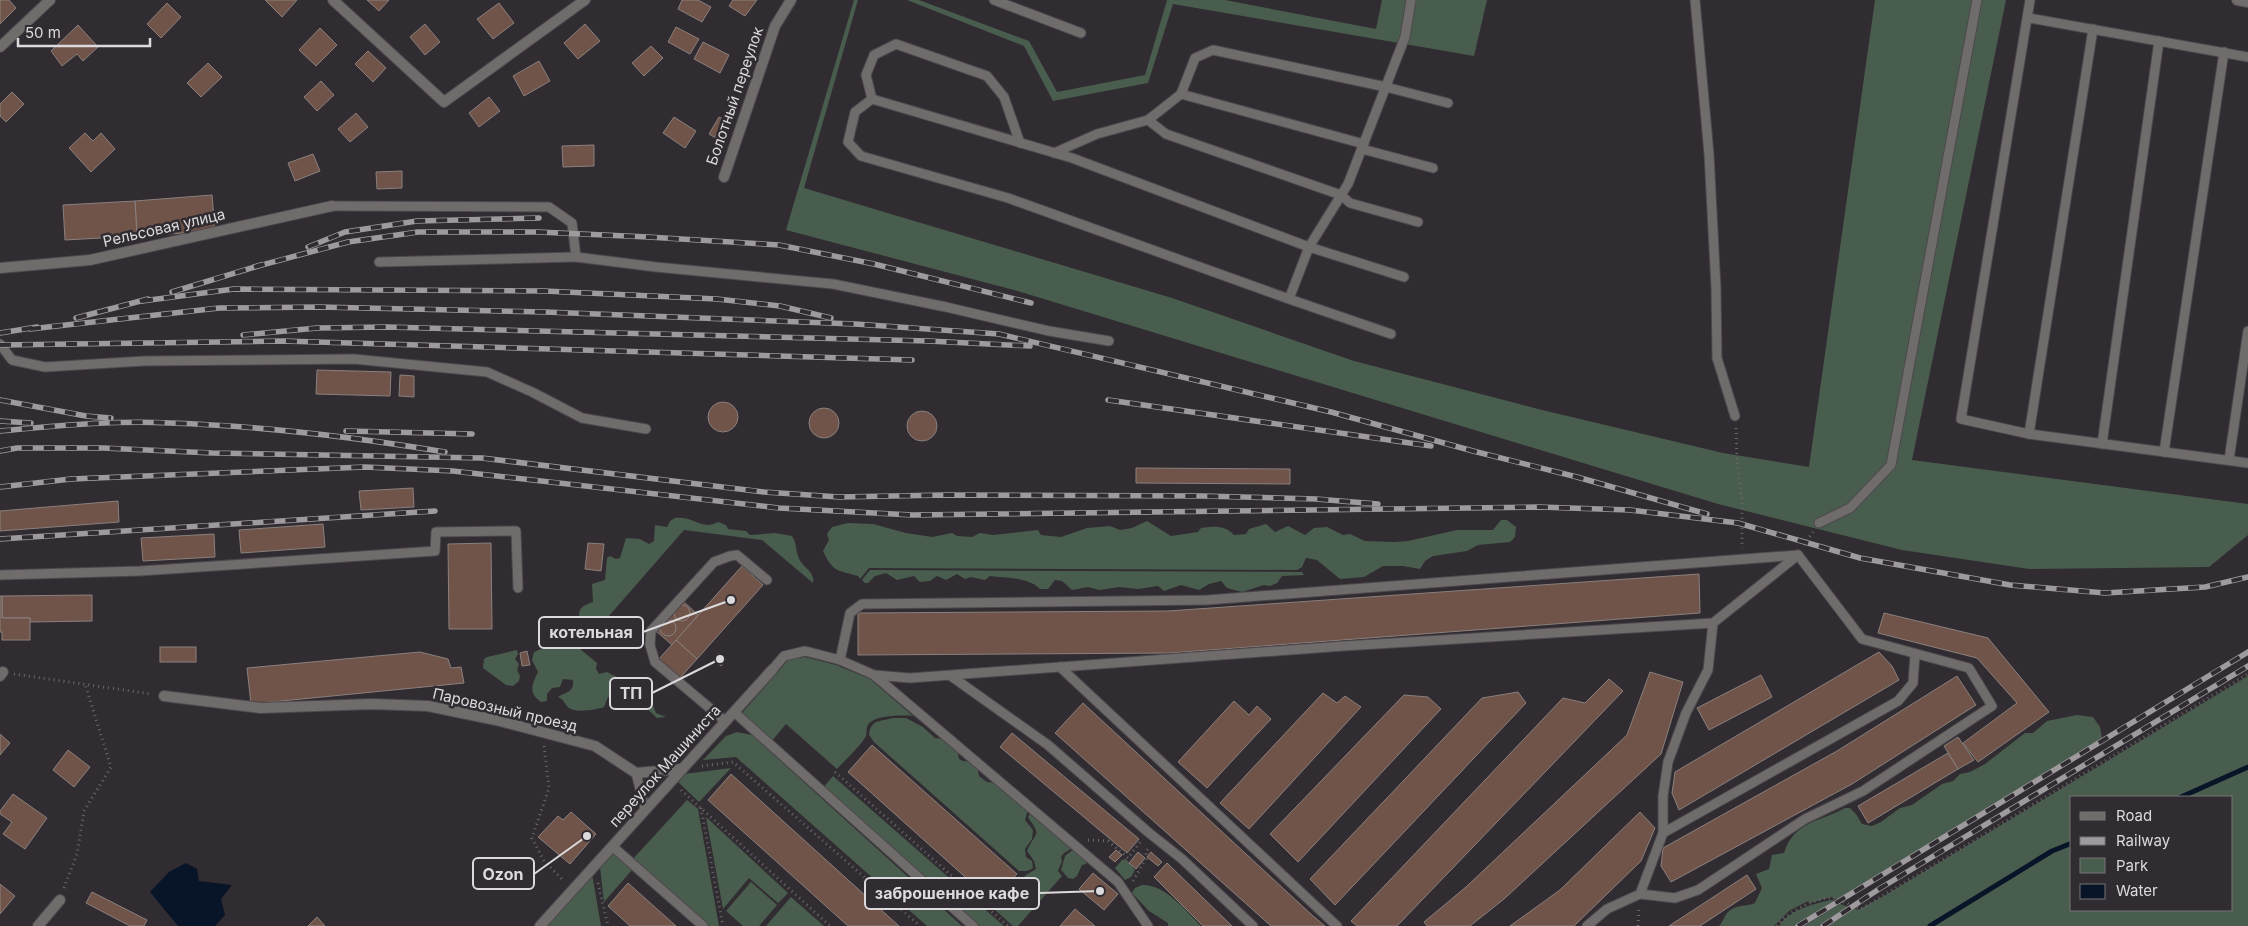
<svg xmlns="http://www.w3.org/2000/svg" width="2248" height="926" font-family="Inter,sans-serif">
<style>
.green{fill:#495d4e;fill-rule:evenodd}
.water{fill:#081427}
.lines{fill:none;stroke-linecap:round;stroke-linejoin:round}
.stream{stroke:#081427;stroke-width:5}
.building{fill:#705349;stroke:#89817e}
.lane-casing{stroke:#4d484d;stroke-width:11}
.street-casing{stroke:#4d484d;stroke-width:12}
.path{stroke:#6b676b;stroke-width:3;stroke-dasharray:1 4;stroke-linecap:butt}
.lane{stroke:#706c6b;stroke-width:9}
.street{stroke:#706c6b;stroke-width:10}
.rail-casing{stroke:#9e9a9e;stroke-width:5.5}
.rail{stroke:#312c31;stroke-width:4;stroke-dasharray:11;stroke-linecap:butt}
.labels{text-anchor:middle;stroke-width:5;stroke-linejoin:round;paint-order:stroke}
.street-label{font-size:15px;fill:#dddadd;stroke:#312c31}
.leader{fill:none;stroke:#dddadd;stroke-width:2}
.callout-dot{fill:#dddadd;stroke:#312c31;stroke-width:2}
.callout{fill:#312c31;stroke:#dddadd;stroke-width:2}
.callout-label{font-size:16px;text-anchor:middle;font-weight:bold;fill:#dddadd}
</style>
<rect width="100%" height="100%" fill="#312c31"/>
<!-- green -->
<g class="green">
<path d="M854,0H858L804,188L1172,298L1354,361L1538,409L1723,453L1809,467L1875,0H2006L1912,460L2248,504V535L2209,567L2029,569L1902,550L1718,504L1014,290L786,230Z"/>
<path d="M907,0H919L1029,41L1057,92L1145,75L1167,0H1225L1376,29L1382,0H1487L1474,56L1173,4L1148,83L1053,101L1024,46Z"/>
<path d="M675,518C695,516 701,531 718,522L726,525L728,529L746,531L750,535L775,533L792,536C798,545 795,554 801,562C806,569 815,573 813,583L762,540L684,530L588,640H584L588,633L580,627C578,610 578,607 593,602L592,584L605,580L607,558L610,556L616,559L620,558L626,538L640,539L649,544L654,541L655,525L667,527L670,521Z"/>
<path d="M1501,520H1507L1516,527L1515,537L1510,542L1478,545L1467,551L1433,556L1425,561L1420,569L1403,566H1383L1364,577L1340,579L1317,560L1306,558L1302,567L1297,570L869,568L860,579L858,576C838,570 833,573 823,551L829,540L827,534L832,527L848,523L873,524L906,533L932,537L952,533L957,536L972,537L980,533L993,535L1038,530L1041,535L1061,537L1087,528L1110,526L1120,530L1132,528L1147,521L1171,536L1198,532L1201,528C1214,526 1225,525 1234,535L1246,534L1249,529L1266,524L1275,532L1288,526L1305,535L1314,528L1327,527L1343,535L1350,534L1365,541L1395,542L1408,541L1457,530H1493Z"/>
<path d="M870,570L1302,572L1304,575L1282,576L1277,583L1270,586L1264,585L1242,592L1227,588L1221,581L1209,584L1199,590L1181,585L1164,591L1158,586L1138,589L1119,587L1099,590L1088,587L1072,590L1062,581L1055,580L1048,589H1040C1029,577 1005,578 990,576L985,580L971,577L965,579L957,574L946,580L937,576L930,581L920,582L914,576L897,580L886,573L875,576L868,583H865L862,580Z"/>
<path d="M546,647L579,648L597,663L596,669L599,674L607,672L617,677L639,697L653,706L656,713L666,717L657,718L644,706L634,705L631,698L608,697L604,707C596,710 575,713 569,708C564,704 564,699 558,697C567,691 574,693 573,680L563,679L560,687L552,688L547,694V701L541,702C528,693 532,684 538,672L532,660L534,652Z"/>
<path d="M517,650L518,654L515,659L519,664L517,670L520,676L519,681L513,686L506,685L483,668L484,659L487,657Z"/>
<path d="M805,657L836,665L870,679L913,716C902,715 874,715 868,725C866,728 867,733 866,736C859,748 846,759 837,769L786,724L771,742L741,714L789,659Z"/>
<path d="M2248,676V926H1825L1852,907L1858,910L1884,896ZM2232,797V910H2072V797Z"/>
<path d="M2077,715L2093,717L2100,727L2102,738L1838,900L1831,897L1810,903L1806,899L1808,901L1789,911L1774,926H1719C1723,922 1724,916 1728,912C1736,904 1746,907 1755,903L1762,888L1756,874L1769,869L1772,855L1784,853C1794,821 1820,822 1845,808H1850L1856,814L1862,824L1872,826L1881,822L1900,808L1912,805L1942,784L1953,781L1960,774L1970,772L1985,764L2025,733H2033L2047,721Z"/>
<path d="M893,718H906L923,727L935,738L946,739L957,747L959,759C965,763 971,760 977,765L979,776L987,782L998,783L1028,809L1025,820L1033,830L1032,839L1025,849L1026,857L1032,861L1033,868L1027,871H1019L874,742L869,735C871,719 879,722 893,718Z"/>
<path d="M737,732L752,735L962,926H927L736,757L703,760L726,736Z"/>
<path d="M731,768L699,802L678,782L684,774Z"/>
<path d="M833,776L1004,926H977L823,788Z"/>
<path d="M687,800L698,809L719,926H708L632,860Z"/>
<path d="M1032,811L1074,847L1064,853L1061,857L1062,861L1058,871L1062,876L1018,926H1013L994,909L1026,875L1036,869L1034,861L1027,851C1036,830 1042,838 1028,817Z"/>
<path d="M706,817L788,893L778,903L749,878L723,909Z"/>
<path d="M1075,848L1087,860L1086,864L1082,865L1077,876L1073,879L1068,878L1061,870L1065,856Z"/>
<path d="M613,852L632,870L604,902L600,867Z"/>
<path d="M1126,859L1135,870L1131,877L1125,880L1115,868L1122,860Z"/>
<path d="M592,874L601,926H545Z"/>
<path d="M751,882L777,905L759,926H743L726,911Z"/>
<path d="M1142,885C1165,884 1186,911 1201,926H1168V923L1149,911L1132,893L1135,888Z"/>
<path d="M791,897L824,926H766Z"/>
<path d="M1831,900L1836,901L1795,926H1779C1789,910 1813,904 1831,900Z"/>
<path d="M1840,904L1849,907L1819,926H1804Z"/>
</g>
<!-- water -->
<path class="water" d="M186,863L197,869L199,881L232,885L221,899L225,915L215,926H178L150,892L169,872Z"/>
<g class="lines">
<!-- stream -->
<g class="stream">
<path d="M2181,797L2248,767"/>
<path d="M1930,926L2052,851L2072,843"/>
</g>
</g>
<!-- building -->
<g class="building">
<path d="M0,0H9L16,8L0,24Z"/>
<path d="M265,0H297L282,17Z"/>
<path d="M367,0H389L379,11Z"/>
<path d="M682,0H698L711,7L702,22L678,9Z"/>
<path d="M733,0H757L745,16L729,6Z"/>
<path d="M167,3L181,17L161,38L147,24Z"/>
<path d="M499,3L514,23L493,39L477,19Z"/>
<path d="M425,24L440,42L425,55L410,37Z"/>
<path d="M585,24L600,41L578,59L564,43Z"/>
<path d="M78,25L98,47L83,61L77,54L62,66L51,51Z"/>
<path d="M676,27L699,39L690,54L668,42Z"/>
<path d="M320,28L337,45L316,66L299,50Z"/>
<path d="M703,42L729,55L720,73L694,59Z"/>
<path d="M651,46L663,58L644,76L632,63Z"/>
<path d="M368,51L386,68L373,82L355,64Z"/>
<path d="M539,61L550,81L524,96L513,76Z"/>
<path d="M208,63L222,77L201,97L187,83Z"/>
<path d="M321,81L334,95L317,111L304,97Z"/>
<path d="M12,92L24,104L6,122L0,116V104Z"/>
<path d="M489,97L500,111L479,127L469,113Z"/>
<path d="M356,113L368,127L350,142L338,129Z"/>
<path d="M674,117L696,131L685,148L663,133Z"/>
<path d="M719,117L729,122L719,140L709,134Z"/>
<path d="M85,133L93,141L101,133L115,149L91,172L69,148Z"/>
<path d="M594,145V166L563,167L562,146Z"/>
<path d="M313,154L320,171L295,181L288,163Z"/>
<path d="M402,171V188L377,189L376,172Z"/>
<path d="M212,195L215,231L137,236L135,201Z"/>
<path d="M135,201L137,236L65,240L63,205Z"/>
<path d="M317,370L391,372L390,396L316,394Z"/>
<path d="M400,375L414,376V397L399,396Z"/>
<circle cx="723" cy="417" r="15"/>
<circle cx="824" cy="423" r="15"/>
<circle cx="922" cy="426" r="15"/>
<path d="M1136,468L1290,469V484L1136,483Z"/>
<path d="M413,488L414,507L361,510L359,491Z"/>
<path d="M118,501L119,522L0,531V511Z"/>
<path d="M323,524L325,547L241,553L239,530Z"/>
<path d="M214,534L215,557L143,561L141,538Z"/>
<path d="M491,543L492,629H449L448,544Z"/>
<path d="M588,543L604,544L601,571L585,569Z"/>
<path d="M742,566L763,585L697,659L676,640Z"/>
<path d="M1699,574L1700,613L1170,653L858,655V613L1168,611Z"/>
<path d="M92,595V621L30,622V618H2V596Z"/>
<path d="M0,596H2V618H30V640H2V632H0Z"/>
<path d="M682,600L698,615L672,645L655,630Z"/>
<circle cx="682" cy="613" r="8"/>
<path d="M1884,613L1988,638L2049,712L1978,762L1963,743L2017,703L1977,658L1878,633Z"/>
<circle cx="668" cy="628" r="8"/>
<path d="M676,640L697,659L679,679L658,660Z"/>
<rect x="160" y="647" width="36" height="15"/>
<path d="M527,651L530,665L522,666L520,653Z"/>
<path d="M420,652L448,659L451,668L461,667L464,683L251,704L247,668Z"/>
<path d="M1879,652L1892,666L1899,680L1679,810L1672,793L1675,772Z"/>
<path d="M719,653L726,659L721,666L714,660Z"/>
<path d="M1650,672L1683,682L1661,754L1504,899L1470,926H1427L1424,922L1466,887L1627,735Z"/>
<path d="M1761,675L1772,697L1709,730L1697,708Z"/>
<path d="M1957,676L1976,705L1852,784L1671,882L1661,866L1663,848L1837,751Z"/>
<path d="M1609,679L1623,691L1397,926H1357L1351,921L1563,698L1585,703Z"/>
<path d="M1518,692L1526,703L1335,905L1310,879L1482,698Z"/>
<path d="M1323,693L1337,703L1345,696L1361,707L1249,829L1220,803Z"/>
<path d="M1404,695L1428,697L1441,709L1298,862L1270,834Z"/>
<path d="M1234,701L1249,715L1257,706L1271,719L1207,788L1178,762Z"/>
<path d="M1083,703L1313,916L1325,926H1271L1055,733Z"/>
<path d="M1012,733L1139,839L1127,853L1000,747Z"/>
<path d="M0,734L10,743L0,755Z"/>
<path d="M1958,737L1974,760L1958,769L1944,746Z"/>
<path d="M872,745L1017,874L992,901L848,772Z"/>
<path d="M68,750L90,767L74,787L53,770Z"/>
<path d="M1948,753L1958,769L1868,823L1858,806Z"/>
<path d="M731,774L899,926H848L708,800Z"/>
<path d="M13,794L47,818L25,849L3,834L12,822L0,814V811Z"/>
<path d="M571,812L596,834L570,864L538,837L558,816L563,820Z"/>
<path d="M1640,812L1655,828L1641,861L1574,926H1510L1560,890Z"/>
<path d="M1116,850L1122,855L1115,862L1109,857Z"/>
<path d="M1138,852L1145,858L1136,869L1129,863Z"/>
<path d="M1151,852L1162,862L1158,866L1147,857Z"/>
<path d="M1167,863L1232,926H1203L1154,877Z"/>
<path d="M1093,873L1118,894L1104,910L1079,889Z"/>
<path d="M1747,875L1756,889L1700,926H1669Z"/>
<path d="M628,883L676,926H630L608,906Z"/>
<path d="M0,884L15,896L0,914Z"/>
<path d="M92,892L147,920L144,926H130L86,903Z"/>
<path d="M1075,909L1095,926H1060Z"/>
<path d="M317,917L325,926H308Z"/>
</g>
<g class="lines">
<!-- lane casing -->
<g class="lane-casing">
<g id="lane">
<path d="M994,0L1081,33"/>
<path d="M1695,0L1709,154L1716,288L1717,358L1735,416"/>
<path d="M2030,0L1961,419L2029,434L2248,463"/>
<path d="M2029,18L2248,57"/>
<path d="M1181,94L1195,58L1213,50L1386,87L1448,103"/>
<path d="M872,99L866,75L874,55L896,44L987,76L1004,97L1020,143"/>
<path d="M1148,120L1181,94L1364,144"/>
<path d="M1362,149L1433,168"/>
<path d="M1054,153L1097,134L1148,120L1166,134L1341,195L1350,203L1418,222"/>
<path d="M332,206L549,207L572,223L576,257L656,267L833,284L946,307L1049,331L1109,341"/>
<path d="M379,262L576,257"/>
<path d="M1404,277L1309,247L1072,158L872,99L855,112L848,142L861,156L1008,198L1289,299L1309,247L1348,184L1405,37L1411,0"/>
<path d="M1289,299L1391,334"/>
<path d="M0,344L12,360L45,367L144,361L354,359L487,372L532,392L582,418L646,429"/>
<path d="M2029,434L2093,29"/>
<path d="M2102,444L2159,41"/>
<path d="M2164,452L2224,52"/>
<path d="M2229,460L2248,331"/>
<path d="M1819,523L1850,508L1891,465L1977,0"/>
<path d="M0,575L140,571L435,551L436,532L516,531L518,588"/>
<path d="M840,660L850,613L862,604L1207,600L1798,555"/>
<path d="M1060,667L1337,926"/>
<path d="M772,670L784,656L805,651L840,660L874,675L910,678L1344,646L1713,623L1798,555"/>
<path d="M874,675L1118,882L1148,926"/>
<path d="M951,676L1048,745L1148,832L1182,859L1253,926"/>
<path d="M734,712L973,926"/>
<path d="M725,721L655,662L650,645L651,631L714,562L730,556L737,555L767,580"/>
<path d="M636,773L645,809"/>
<path d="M1663,833L1898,701L1913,683L1915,654"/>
<path d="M612,846L703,926"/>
<path d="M1640,894L1675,898L1698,890L1805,819L1863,791L1992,706L1969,668L1862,639L1798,555"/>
<path d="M1587,926L1607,909L1640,894L1663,833V796L1668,762L1686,713L1708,670L1713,623"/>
</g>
</g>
<!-- street casing -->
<g class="street-casing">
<g id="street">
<path d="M333,0L444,102L585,0"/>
<path d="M2237,0L2248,2"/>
<path d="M0,47L50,0"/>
<path d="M724,177L775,26L791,0"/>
<path d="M0,268L90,260L332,206"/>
<path d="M0,676L3,672"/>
<path d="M164,696L261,708L372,704L428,706L496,720L595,746L636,773L682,769"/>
<path d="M38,926L60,900"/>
<path d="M540,926L772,670"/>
</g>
</g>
<!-- path -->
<g class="path">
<path d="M1736,428L1737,459L1742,502V548"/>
<path d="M1804,545L1813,532"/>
<path d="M14,674L151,694"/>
<path d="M544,746L549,788L532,838L544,861L563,880"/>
<path d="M702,766L733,762L920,926"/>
<path d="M835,772L1008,926"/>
<path d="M681,790L830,926"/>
<path d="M701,808L723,926"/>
<path d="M1088,840L1108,841L1128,858L1141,841"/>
<path d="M1133,881L1146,859V851L1150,847"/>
<path d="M598,883L608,926"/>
<path d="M64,888L77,854L84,811L111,767L85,684"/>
<path d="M1638,926L1639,907"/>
<path d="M1777,926C1785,914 1816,897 1831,898C1840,899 1852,906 1861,909L2248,674"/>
</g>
<!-- lane -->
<use href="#lane" class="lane"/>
<!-- street -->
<use href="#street" class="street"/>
<!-- rail casing -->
<g class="rail-casing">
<g id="rail">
<path d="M308,247L345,232L417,221L539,218"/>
<path d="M254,267L348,242L418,232H538L648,237L779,245L874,264L1031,303"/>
<path d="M172,292L261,265"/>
<path d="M142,301L234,289L544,291L717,299L780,306L831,318"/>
<path d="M76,318L148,299"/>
<path d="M30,329L219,308L319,307L545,312L855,324L999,334L1331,412L1473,451L1577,477L1707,514"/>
<path d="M0,333L37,327"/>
<path d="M243,335L317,328L387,327L928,341L1030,346"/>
<path d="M0,345L283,341L912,360"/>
<path d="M0,400L86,416L111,418"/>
<path d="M1108,400L1431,446"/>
<path d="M0,421L31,423"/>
<path d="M0,431C56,426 114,420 170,423C263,426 354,437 445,452"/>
<path d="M346,431L472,434"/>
<path d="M0,451L17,448H103L212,453L482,458L764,492L839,497L945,495L1202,496L1316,499L1378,504"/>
<path d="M0,487L71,479L365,467L453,471L779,508L912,515L1539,507L1630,510L1738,523L1860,558L2010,585L2105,593L2205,587L2248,577"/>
<path d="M0,539L435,511"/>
<path d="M1798,926L2248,652"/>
<path d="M1823,926L1879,889L2248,666"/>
</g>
</g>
<!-- rail -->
<use href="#rail" class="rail"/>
</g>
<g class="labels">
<!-- street labels -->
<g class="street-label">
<text transform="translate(735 96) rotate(-71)" y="5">Болотный переулок</text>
<text transform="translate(164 228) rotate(-13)" y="5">Рельсовая улица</text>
<text transform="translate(505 710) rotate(13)" y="5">Паровозный проезд</text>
<text transform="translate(665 766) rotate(-48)" y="5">переулок Машиниста</text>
</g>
</g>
<!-- callouts -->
<path class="leader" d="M731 600L643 632M720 659L652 693M587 836L534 874M1100 891L1039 893"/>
<g class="callout-dot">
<circle cx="731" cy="600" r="5"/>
<circle cx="720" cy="659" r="5"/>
<circle cx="587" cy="836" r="5"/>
<circle cx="1100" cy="891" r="5"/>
</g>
<g class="callout">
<rect x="539" y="617" width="104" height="31" rx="5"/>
<rect x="610" y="678" width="42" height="31" rx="5"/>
<rect x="473" y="858" width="61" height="31" rx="5"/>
<rect x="865" y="878" width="174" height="31" rx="5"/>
</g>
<g class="callout-label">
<text x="591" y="638">котельная</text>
<text x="631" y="699">ТП</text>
<text x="503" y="880">Ozon</text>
<text x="952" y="899">заброшенное кафе</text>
</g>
<!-- legend -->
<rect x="2070" y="796" width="162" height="115" fill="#312c31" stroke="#767276"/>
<rect x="2080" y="812" width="25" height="8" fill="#706c6b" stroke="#767276"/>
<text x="2116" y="821" font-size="15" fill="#dddadd">Road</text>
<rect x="2080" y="837" width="25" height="8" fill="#9e9a9e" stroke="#767276"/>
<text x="2116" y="846" font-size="15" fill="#dddadd">Railway</text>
<rect x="2080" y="858" width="25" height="15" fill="#495d4e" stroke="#767276"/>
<text x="2116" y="871" font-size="15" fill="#dddadd">Park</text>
<rect x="2080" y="884" width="25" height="15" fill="#081427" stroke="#767276"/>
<text x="2116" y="896" font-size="15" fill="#dddadd">Water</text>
<!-- scale -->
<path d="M18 38v8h132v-8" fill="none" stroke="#dddadd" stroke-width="2.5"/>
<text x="25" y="38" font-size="15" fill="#dddadd" stroke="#312c31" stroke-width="4" paint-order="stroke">50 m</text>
</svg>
